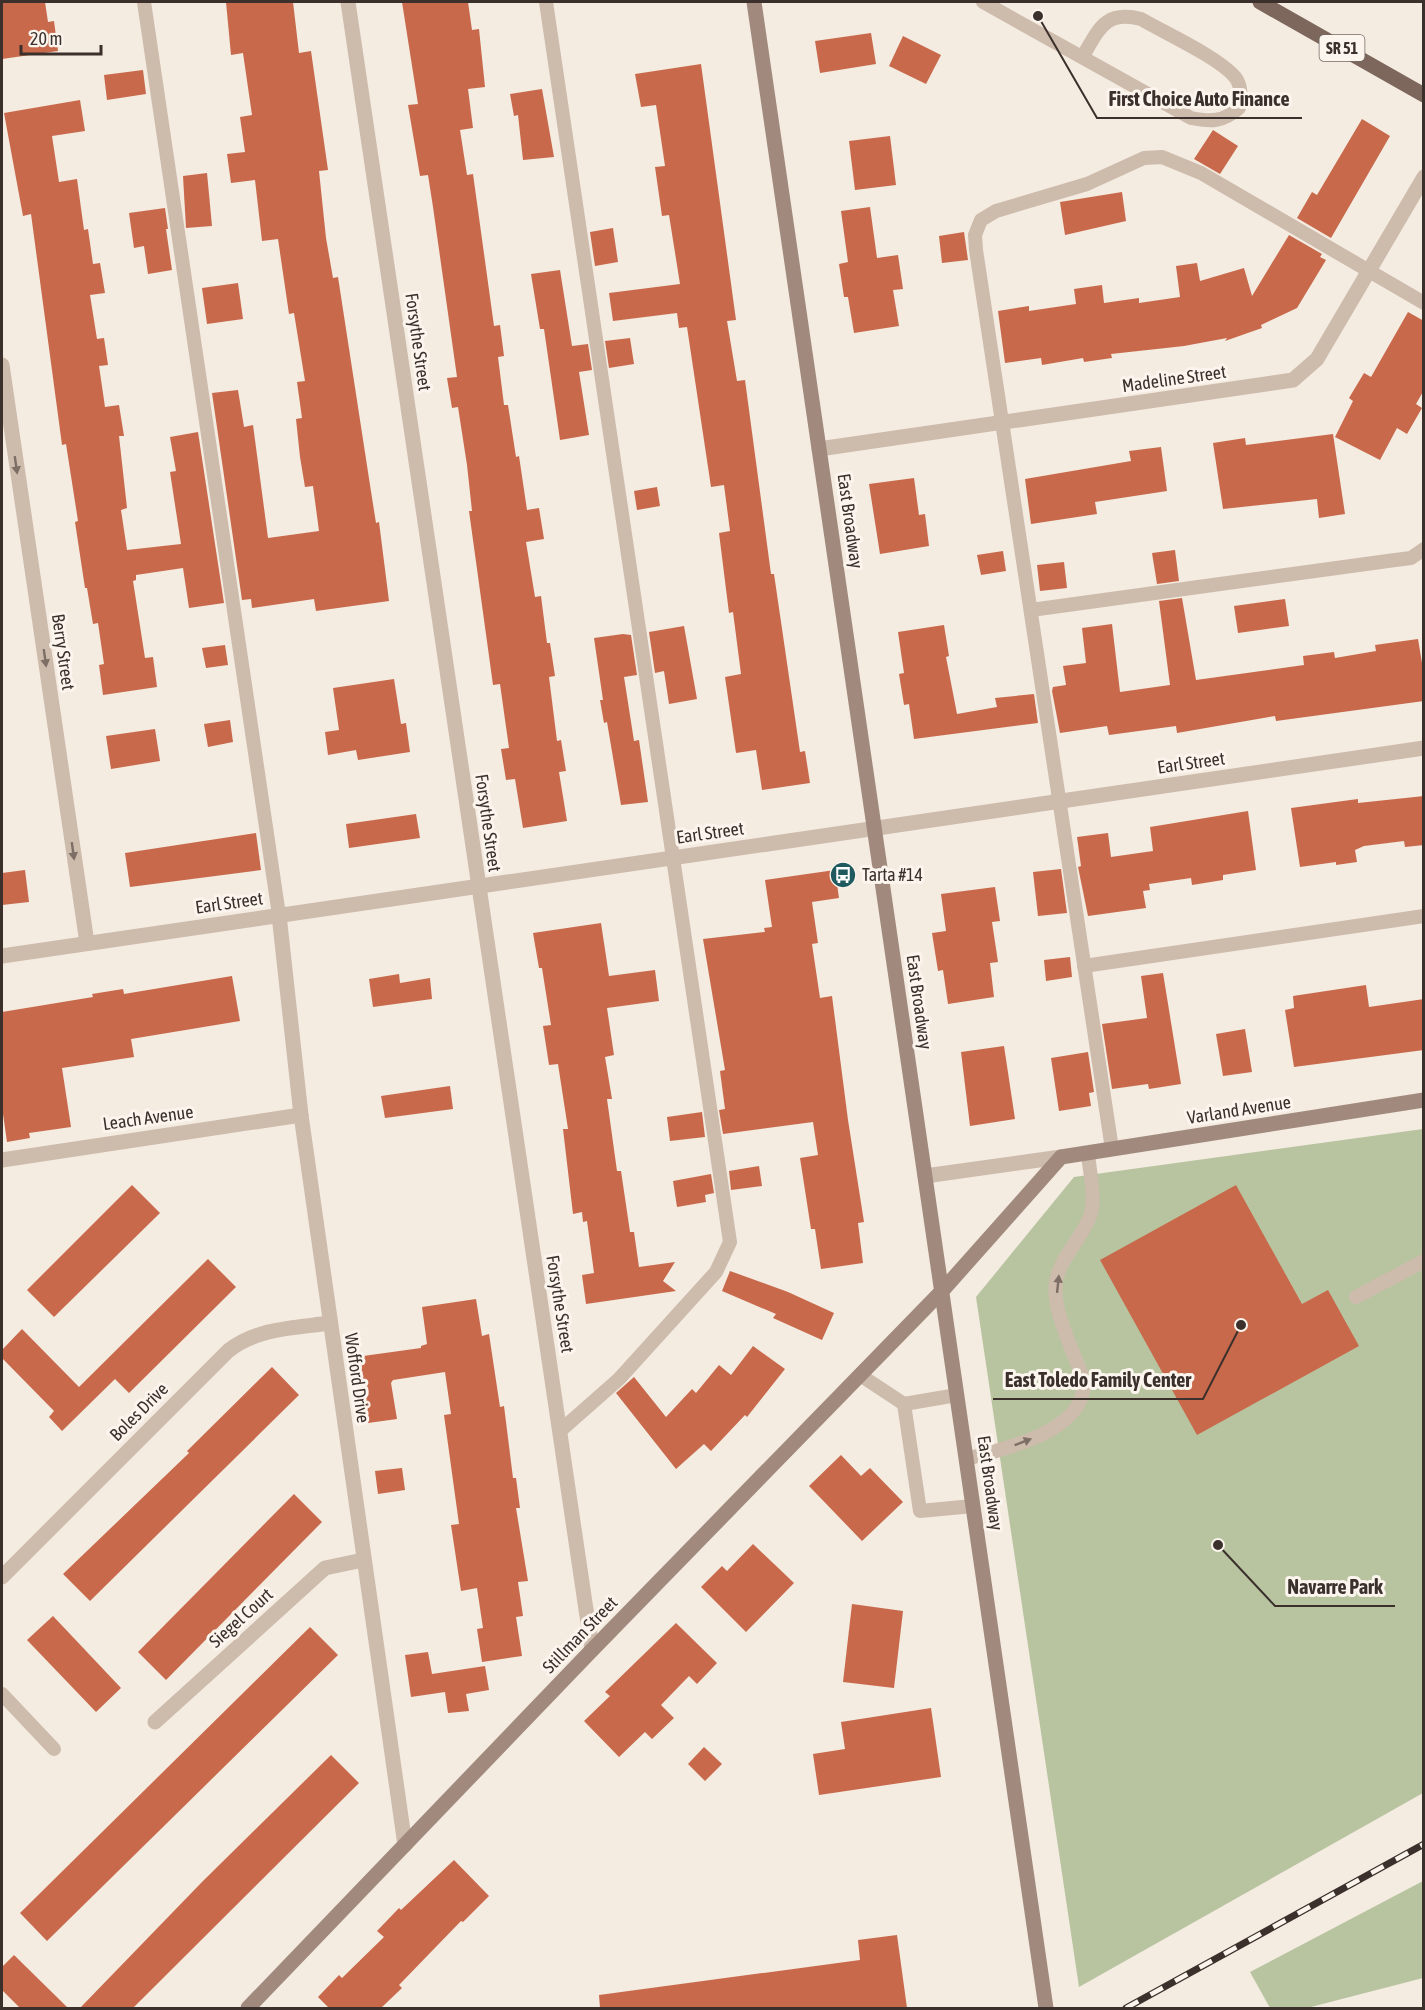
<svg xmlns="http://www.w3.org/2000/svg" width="1425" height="2010" font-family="'Asap Condensed',sans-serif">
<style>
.green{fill:#b8c4a0}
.building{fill:#c8694b}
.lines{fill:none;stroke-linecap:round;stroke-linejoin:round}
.lane{stroke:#cdbbac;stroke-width:14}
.street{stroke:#cdbbac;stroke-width:15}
.secondary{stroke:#a18a7d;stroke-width:15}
.primary{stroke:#7d675c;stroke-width:15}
.rail-casing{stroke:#3b302b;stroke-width:7}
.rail{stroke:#fbf5ee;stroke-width:4.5;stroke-dasharray:14;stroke-linecap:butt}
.oneway{fill:#7d6f65}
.labels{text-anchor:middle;stroke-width:6;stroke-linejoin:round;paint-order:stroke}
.shield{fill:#fbf5ee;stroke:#756b66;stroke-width:1.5}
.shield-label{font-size:16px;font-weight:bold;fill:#3b302b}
.street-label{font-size:18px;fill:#3b302b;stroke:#fbf5ee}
.poi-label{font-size:18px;fill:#3b302b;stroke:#fbf5ee;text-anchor:start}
.leader{fill:none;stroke:#3b302b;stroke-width:2}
.callout-dot{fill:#3b302b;stroke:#fbf5ee;stroke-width:2}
.callout-label{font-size:20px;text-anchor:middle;font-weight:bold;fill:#3b302b;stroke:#fbf5ee;stroke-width:6;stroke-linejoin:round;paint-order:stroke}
</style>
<rect width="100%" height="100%" fill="#f4ebe1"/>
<!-- green -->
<g class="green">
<path d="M1423,1129V1793L1079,1987L976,1297L1074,1177Z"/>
<path d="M1423,1881V1978L1307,2008H1270L1250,1972Z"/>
</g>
<!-- building -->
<g class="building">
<path d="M2,2H45L48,22L54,21L58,51L2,59Z"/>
<path d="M226,2H293L299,53L311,51L328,170L319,171L326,238L333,278L338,277L370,485L376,523L379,522L389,601L316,611L314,599L252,608L251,599L242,600L212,393L238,390L244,427L253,425L268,538L319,531L313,486L305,487L300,457L296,419L302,418L297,382L305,381L294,313L289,314L278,239L262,241L255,180L231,183L227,154L245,152L240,117L252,115L243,53L231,55Z"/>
<path d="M402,2H468L472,30L479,29L485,87L468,89L473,128L460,130L467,175L473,174L494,326L500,325L504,356L498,357L504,405H508L516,457L519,456L527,510L539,508L544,539L526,542L535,597L541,596L547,643H550L555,676L549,677L557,741L561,740L566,771L559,772L567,821L523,828L515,779L506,780L501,749L509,748L500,684L493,685L469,511H472L467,465L458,407L452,408L447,378L457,377L433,207L428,175L420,176L408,105L418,104Z"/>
<path d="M871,33L876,64L820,73L815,41Z"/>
<path d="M903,36L941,55L926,84L889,66Z"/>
<path d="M701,64L736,320L727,321L737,381L745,380L771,574H774L800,752L805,751L810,783L762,790L756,750L736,753L725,677L741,674L733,612L729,613L719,533L730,531L724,485L711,487L687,327L679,328L677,313L613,321L609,293L680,284L669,215L662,216L655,167L665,166L656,105L641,107L635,74Z"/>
<path d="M143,70L146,94L107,100L104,75Z"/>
<path d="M542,89L554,157L523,160L518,115L514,116L510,94Z"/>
<path d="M80,100L85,131L52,136L59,182L77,179L84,230L88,229L93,264L100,263L105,293L90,295L97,339L104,338L108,365L99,366L105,407L119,405L124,436H119L127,508L121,510L127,550L181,544L170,472L176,471L170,437L198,432L224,603L189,608L183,568L136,575V580L133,581L145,658L153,657L157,687L103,695L99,665L104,664L98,623L93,624L87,588H85L75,522L78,521L66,444L62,445L58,415L31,214L23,216L4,113Z"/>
<path d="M1362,119L1390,136L1331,238L1297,218L1312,192L1317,195Z"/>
<path d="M1213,130L1238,146L1220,174L1194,159Z"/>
<path d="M890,136L896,185L855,190L849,141Z"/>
<path d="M207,173L212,226L186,228L183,176Z"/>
<path d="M1122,192L1126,221L1065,235L1060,202Z"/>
<path d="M870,207L877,258L898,255L903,289L893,290L899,326L854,333L848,297H844L839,264L848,262L841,211Z"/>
<path d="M165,208L168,229H166L172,270L148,274L144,246L134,248L129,213Z"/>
<path d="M613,228L618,262L595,266L590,232Z"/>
<path d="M964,232L968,260L942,263L939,236Z"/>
<path d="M1289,235L1322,254L1320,257L1326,260L1297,308L1261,325L1262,328L1225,341L1227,338L1184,346L1111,354L1112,358L1084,362L1083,358L1042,365L1041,358L1005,363L998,311L1029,306V311L1076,304L1074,289L1102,285L1104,303L1139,298V303L1180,297L1176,266L1197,263L1200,281L1244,268L1252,296Z"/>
<path d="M560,270L572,346L588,344L592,370L579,372L589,435L560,440L544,329H540L531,274Z"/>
<path d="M238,283L243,319L207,324L202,288Z"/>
<path d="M1408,312L1424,321V390L1416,404L1422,408L1407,434L1397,428L1380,460L1335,437L1353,401L1349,398L1364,373L1371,377Z"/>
<path d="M630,338L634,364L609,368L605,341Z"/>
<path d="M1333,434L1345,514L1319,518L1317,499L1223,509L1213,443L1245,438L1246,445Z"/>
<path d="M1161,447L1167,491L1095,502L1097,514L1031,524L1025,479L1131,461L1129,451Z"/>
<path d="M914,478L919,515L925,514L929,546L880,554L869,484Z"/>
<path d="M657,487L660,506L637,510L634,491Z"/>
<path d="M1175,550L1179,581L1157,584L1152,553Z"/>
<path d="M1003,551L1006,571L981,575L977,555Z"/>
<path d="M1064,562L1067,588L1040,591L1037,565Z"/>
<path d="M1182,598L1196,680L1304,665L1303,656L1334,652L1335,658L1376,651L1375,645L1418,639L1424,675V701L1276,721L1275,716L1177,733L1176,726L1109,735L1107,726L1060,733L1052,691L1053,687L1066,685L1063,666L1086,663L1082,628L1112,624L1120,692L1170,685L1159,601Z"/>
<path d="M1285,599L1289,626L1238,633L1234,606Z"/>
<path d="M944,625L949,656L946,657L957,714L997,707L995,698L1034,694L1038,723L914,739L909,704L904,705L899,674L904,673L898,632Z"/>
<path d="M684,626L697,699L669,704L664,671L655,673L649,632Z"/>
<path d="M623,634L631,635L637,675L624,677L634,741L639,740L648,802L621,805L607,722L604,723L600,700H603L594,638Z"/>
<path d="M225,645L228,665L206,668L202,648Z"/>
<path d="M394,679L401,724L406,723L410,752L358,760L356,750L328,755L325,732L339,730L333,688Z"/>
<path d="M230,720L233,742L208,747L204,724Z"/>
<path d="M155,729L160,761L111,769L106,736Z"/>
<path d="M1424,796V845L1405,847L1404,841L1364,846L1355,850L1357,862L1336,865V862L1300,867L1291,808L1358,799V803Z"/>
<path d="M1248,811L1256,870L1223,875V880L1192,885L1191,878L1149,884L1150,890L1143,891L1146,908L1088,916L1078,867L1081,866L1077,837L1108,833L1111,857L1153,851L1150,827Z"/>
<path d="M416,814L420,838L349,848L346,824Z"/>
<path d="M256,833L261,870L130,887L125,853Z"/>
<path d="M1061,869L1067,913L1038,916L1033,872Z"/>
<path d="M25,870L29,902L2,905V873Z"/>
<path d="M835,870L839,898L812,902L818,943L812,944L820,998L832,996L848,1120L864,1222L858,1223L863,1263L821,1269L815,1229H811L800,1158L818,1155L813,1122L723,1134L719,1110L725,1109L720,1071L725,1070L703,939L765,932L764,928L772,927L765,880Z"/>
<path d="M995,887L1000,921L992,922L998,962L990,963L994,997L948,1004L943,970L938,971L932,933L946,931L941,894Z"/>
<path d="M601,923L609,976L655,970L659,1001L607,1008L614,1055L605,1057L612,1099H607L617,1171H621L630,1232H634L639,1267L675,1262L663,1281L676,1291L586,1304L582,1275L594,1273L587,1221L583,1222L582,1212L573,1214L563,1129H568L558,1064L549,1065L543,1026L551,1025L542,968H539L533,933Z"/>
<path d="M1070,957L1072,977L1046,981L1044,960Z"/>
<path d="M1163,973L1181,1084L1149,1089L1148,1084L1112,1089L1102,1024L1147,1018L1141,976Z"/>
<path d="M399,974L400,983L430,978L432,999L373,1007L369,979Z"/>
<path d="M232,976L240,1021L131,1039L134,1057L62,1068L71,1127L29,1133L30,1138L7,1142L2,1107V1012L93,997L92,994L123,989L124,994Z"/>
<path d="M1366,985L1369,1007L1424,999V1050L1294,1067L1285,1010L1294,1008L1293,996Z"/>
<path d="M1245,1029L1252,1072L1223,1076L1216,1034Z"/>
<path d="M1004,1046L1015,1119L970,1126L961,1052Z"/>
<path d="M1088,1052L1094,1092L1089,1093L1091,1106L1059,1111L1051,1058Z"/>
<path d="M450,1086L453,1109L385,1118L381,1096Z"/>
<path d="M702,1112L705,1137L670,1141L667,1117Z"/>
<path d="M759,1166L762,1186L731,1190L729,1171Z"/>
<path d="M711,1174L714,1193L705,1195L706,1202L677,1207L673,1181Z"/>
<path d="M132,1185L160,1213L54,1317L27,1290Z"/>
<path d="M1236,1185L1302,1304L1328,1290L1359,1346L1197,1435L1100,1260Z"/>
<path d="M208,1259L236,1287L129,1393L115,1379L62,1431L49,1417L54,1411L2,1358V1350L22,1329L79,1387Z"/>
<path d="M730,1271L788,1292L834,1313L822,1340L773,1318L776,1314L722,1291Z"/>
<path d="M476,1299L482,1336L489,1334L500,1407L504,1406L513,1478H516L520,1508H516L528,1581L518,1582L523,1616L516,1617L522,1656L482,1662L477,1629L483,1628L477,1588L461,1591L451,1525L459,1524L444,1415L451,1414L445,1372L393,1380L391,1383L397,1419L368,1423L356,1357L421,1348V1346L427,1344L422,1307Z"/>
<path d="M753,1346L785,1369L747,1417L745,1415L711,1451L704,1444L676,1469L616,1393L634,1377L666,1417L692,1389L696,1393L719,1365L731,1375Z"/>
<path d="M272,1367L299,1395L90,1601L63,1574L189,1453L187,1451Z"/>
<path d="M841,1455L861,1476L870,1468L903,1502L862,1541L809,1486Z"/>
<path d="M402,1468L405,1490L378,1494L375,1471Z"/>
<path d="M294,1494L322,1522L166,1680L138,1652Z"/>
<path d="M753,1544L794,1583L746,1632L701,1587L722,1566L727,1571Z"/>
<path d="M852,1604L903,1611L894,1688L843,1682Z"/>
<path d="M53,1616L121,1688L96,1712L27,1640Z"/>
<path d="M676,1623L717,1663L697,1684L689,1676L661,1705L674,1718L652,1739L645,1732L619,1757L584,1721L610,1696L605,1692Z"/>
<path d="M310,1627L338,1655L47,1941L20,1913Z"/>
<path d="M428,1652L432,1674L485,1666L489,1690L466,1694L469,1711L448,1713L445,1692L411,1697L405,1655Z"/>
<path d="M931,1708L941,1777L819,1795L813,1754L845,1749L841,1722Z"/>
<path d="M704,1747L722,1764L705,1781L688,1764Z"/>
<path d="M331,1755L359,1783L133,2008H80L202,1882Z"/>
<path d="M454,1860L489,1896L463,1922L461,1921L399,1985L402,1988L381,2008H329L318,1997L339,1975L342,1978L384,1937L377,1931L399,1908L401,1910Z"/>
<path d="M897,1935L907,2008H600L599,1995L860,1960L858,1940Z"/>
<path d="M14,1955L68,2008H20L2,1990V1967Z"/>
</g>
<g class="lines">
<!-- lane -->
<g class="lane">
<path d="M144,2L279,915"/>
<path d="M546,2L730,1242L716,1272L619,1379L560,1431"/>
<path d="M983,2L1191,118C1211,122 1223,122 1239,108C1241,97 1242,86 1235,77C1218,57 1165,33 1141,19C1105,10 1099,29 1083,56"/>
<path d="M1031,610L1395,560L1411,558L1424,549"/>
<path d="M1084,966L1424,916"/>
<path d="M1112,1149L976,250L975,235L981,220L996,211L1087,184L1144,158L1162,157L1201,173L1424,303"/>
<path d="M1356,1297L1424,1261"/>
<path d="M860,1375L904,1404"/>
<path d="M957,1395L904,1404L920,1511L973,1506"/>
<path d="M967,1459C1002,1449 1076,1434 1083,1391C1085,1377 1074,1356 1069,1343C1062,1323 1053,1303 1056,1281C1061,1254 1087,1235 1092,1208C1095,1192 1089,1169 1088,1153"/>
<path d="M2,1694L54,1749"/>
</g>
<!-- street -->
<g class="street">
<path d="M348,2L592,1650"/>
<path d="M2,365L87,943"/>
<path d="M819,449L1293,380L1317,359L1424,177"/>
<path d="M279,915L301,1115L405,1845"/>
<path d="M2,956L1424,748"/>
<path d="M2,1160L301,1115"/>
<path d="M925,1176L1061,1157"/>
<path d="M2,1577L228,1351C257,1328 294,1328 330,1323"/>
<path d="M155,1722L325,1568L363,1560"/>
</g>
<!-- secondary -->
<g class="secondary">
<path d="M754,2L1046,2008"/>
<path d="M248,2008L592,1650L942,1291L1061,1157L1424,1100"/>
</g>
<!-- primary -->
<path class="primary" d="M1260,2L1424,95"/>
<!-- rail casing -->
<g class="rail-casing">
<path id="rail" d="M1126,2008L1424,1844"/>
</g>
<!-- rail -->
<use href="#rail" class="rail"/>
</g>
<!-- one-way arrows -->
<defs><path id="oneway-solid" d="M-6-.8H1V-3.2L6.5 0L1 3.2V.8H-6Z" transform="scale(1.5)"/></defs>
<g class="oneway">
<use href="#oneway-solid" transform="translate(16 465) rotate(82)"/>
<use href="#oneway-solid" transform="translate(45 658) rotate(82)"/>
<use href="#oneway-solid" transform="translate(73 851) rotate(82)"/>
<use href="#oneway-solid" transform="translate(1058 1284) rotate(-84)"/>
<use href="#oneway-solid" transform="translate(1023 1442) rotate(-21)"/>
</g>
<!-- icons -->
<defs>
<g id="bus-disc" transform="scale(1.35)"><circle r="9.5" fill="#1f5a5e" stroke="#fbf5ee"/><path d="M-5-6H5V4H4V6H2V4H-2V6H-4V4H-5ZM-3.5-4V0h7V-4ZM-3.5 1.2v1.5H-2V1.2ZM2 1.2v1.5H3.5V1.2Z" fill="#fff"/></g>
</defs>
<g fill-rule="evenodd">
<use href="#bus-disc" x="843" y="875"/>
</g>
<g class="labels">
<!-- shield labels -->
<rect class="shield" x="1319.5" y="35" width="45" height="26" rx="4.5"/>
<g class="shield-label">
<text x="1342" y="54">SR 51</text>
</g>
<!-- street labels -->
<g class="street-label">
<text transform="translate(418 342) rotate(82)" y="6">Forsythe Street</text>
<text transform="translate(1174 379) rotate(-8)" y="6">Madeline Street</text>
<text transform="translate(850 521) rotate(82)" y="6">East Broadway</text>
<text transform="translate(63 652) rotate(82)" y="6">Berry Street</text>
<text transform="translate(1191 763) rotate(-8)" y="6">Earl Street</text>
<text transform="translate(488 823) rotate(82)" y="6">Forsythe Street</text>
<text transform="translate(710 833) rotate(-8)" y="6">Earl Street</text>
<text transform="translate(229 903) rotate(-8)" y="6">Earl Street</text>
<text transform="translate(919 1002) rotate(82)" y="6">East Broadway</text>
<text transform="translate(1239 1110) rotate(-9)" y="6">Varland Avenue</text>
<text transform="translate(148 1118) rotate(-8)" y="6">Leach Avenue</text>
<text transform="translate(560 1304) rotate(81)" y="6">Forsythe Street</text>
<text transform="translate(357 1378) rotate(82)" y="6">Wofford Drive</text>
<text transform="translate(139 1412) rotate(-45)" y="6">Boles Drive</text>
<text transform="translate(990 1483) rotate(82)" y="6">East Broadway</text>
<text transform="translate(241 1618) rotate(-42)" y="6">Siegel Court</text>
<text transform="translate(580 1635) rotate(-46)" y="6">Stillman Street</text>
</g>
<!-- poi labels -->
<g class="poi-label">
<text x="862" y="881">Tarta #14</text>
</g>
</g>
<!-- callouts -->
<path class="leader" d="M1038 16L1097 118H1302M1241 1325L1203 1399H993M1218 1545L1275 1606H1395"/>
<g class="callout-dot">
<circle cx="1038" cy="16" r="6"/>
<circle cx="1241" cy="1325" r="6"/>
<circle cx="1218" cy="1545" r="6"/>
</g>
<g class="callout-label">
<text x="1199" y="106">First Choice Auto Finance</text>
<text x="1098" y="1387">East Toledo Family Center</text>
<text x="1335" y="1594">Navarre Park</text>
</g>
<!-- border -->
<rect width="1425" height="2010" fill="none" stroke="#3b302b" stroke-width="6"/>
<!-- scale -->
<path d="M21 45v9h80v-9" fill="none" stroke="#3b302b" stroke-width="3"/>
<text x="30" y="45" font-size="18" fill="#3b302b" stroke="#fbf5ee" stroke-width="4.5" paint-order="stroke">20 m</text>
</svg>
